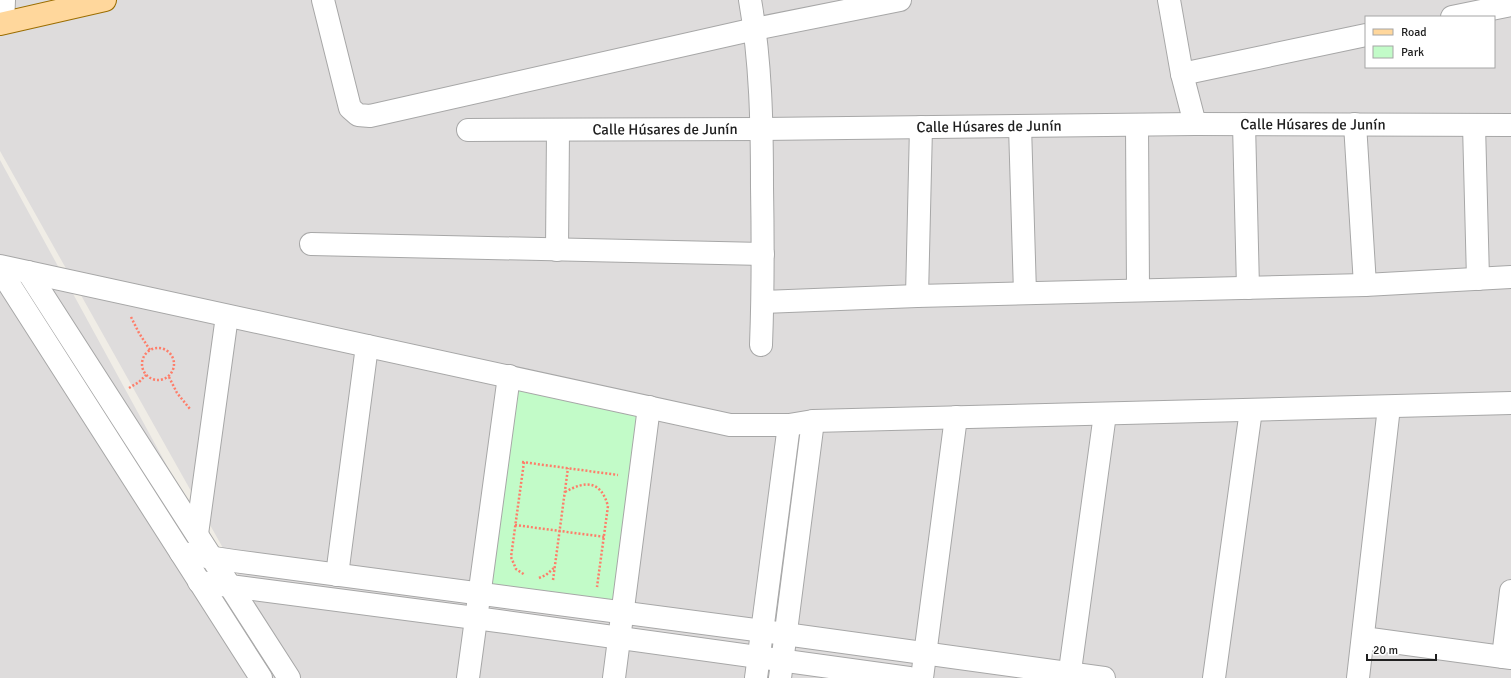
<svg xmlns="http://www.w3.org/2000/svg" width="1511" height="678" font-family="Signika,sans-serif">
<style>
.residential{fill:#dedcdc;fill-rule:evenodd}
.park{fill:#c2fbc8}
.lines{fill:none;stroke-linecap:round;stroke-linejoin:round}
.minor-casing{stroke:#a7a7a7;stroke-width:24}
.major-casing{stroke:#9b6d00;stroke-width:24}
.path{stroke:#fe7d69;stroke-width:2.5;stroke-dasharray:2 2;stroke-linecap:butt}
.minor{stroke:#fff;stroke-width:22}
.major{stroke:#ffd79c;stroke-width:22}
.labels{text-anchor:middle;stroke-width:4;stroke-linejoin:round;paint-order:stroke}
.street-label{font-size:15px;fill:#202020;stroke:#fff}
</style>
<rect width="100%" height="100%" fill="#f0ede6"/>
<!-- residential -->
<g class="residential">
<path d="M0,0H1511V678H296L0,151ZM1366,17H1494V67H1366Z"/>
<path d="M0,160L261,638L283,678H0Z"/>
</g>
<!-- park -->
<path class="park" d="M515,386L640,413L615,603L489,588Z"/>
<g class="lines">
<!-- minor casing -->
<g class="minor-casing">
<g id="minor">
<path d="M323,0L350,108L358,115L370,116L755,29L900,0"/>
<path d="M750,0C761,62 762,125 762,187C763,240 763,293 761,345"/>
<path d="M1169,0L1182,74L1195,124"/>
<path d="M1452,17L1511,5"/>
<path d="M3,23L4,0"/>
<path d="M1182,74L1366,35"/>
<path d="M1244,124L1248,288"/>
<path d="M1355,124L1365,285"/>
<path d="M1137,125L1138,290"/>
<path d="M1474,125L1478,279"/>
<path d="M1020,126L1025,293"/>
<path id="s1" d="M468,130L762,129L1195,124L1511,125"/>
<path d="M311,244L763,254"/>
<path d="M557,250L558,130"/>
<path d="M0,266L730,425H789L813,421L1511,403"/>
<path d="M0,270L261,678"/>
<path d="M28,272L289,678"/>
<path d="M917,296L921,127"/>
<path d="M763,302L917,296L1365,285L1511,277"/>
<path d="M197,534L227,316"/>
<path d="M181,553L234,561L785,634L1104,678"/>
<path d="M337,575L367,346"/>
<path d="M199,582L498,621L909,678"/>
<path d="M1363,638L1511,658"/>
<path d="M1503,657L1511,591"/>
<path d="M468,678L509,376"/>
<path d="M614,678L649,407"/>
<path d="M756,678L789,425"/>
<path d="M780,678L813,421"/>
<path d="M922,678L956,417"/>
<path d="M1069,678L1105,414"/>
<path d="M1214,678L1251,410"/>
<path d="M1358,678L1389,407"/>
</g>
</g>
<!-- major casing -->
<g class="major-casing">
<path id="major" d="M0,24L105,0"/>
</g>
<!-- path -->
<g class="path">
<path d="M131,317L139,333L150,350"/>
<circle cx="158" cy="364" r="16"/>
<path d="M169,377L177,393L190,409"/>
<path d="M129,388L139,382L146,375"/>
<path d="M522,462L618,475"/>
<path d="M524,462L511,557L516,569L525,575"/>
<path d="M565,492C586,480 601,481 608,506L597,587"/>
<path d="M515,525L605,537"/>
<path d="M539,578L546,575L555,567"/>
<path d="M553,580L568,468"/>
</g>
<!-- minor -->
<use href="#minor" class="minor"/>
<!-- major -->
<use href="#major" class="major"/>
</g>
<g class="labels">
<!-- street labels -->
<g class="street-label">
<text dy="5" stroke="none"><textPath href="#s1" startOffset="845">Calle Húsares de Junín</textPath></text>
<text dy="5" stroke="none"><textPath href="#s1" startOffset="521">Calle Húsares de Junín</textPath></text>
<text dy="5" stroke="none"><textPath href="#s1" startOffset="197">Calle Húsares de Junín</textPath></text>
</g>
</g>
<!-- legend -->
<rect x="1365" y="16" width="130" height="52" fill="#ffffff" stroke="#a6a6a6"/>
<rect x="1373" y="29" width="20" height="6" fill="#ffd79c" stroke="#a6a6a6"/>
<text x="1401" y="36" font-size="12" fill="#202020">Road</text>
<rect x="1373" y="46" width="20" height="12" fill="#c2fbc8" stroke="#a6a6a6"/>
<text x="1401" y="56" font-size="12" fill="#202020">Park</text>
<!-- scale -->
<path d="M1367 654v6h69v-6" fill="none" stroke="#202020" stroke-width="2"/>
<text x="1373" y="654" font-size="12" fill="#202020" stroke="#ffffff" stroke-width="3" paint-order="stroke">20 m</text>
</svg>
